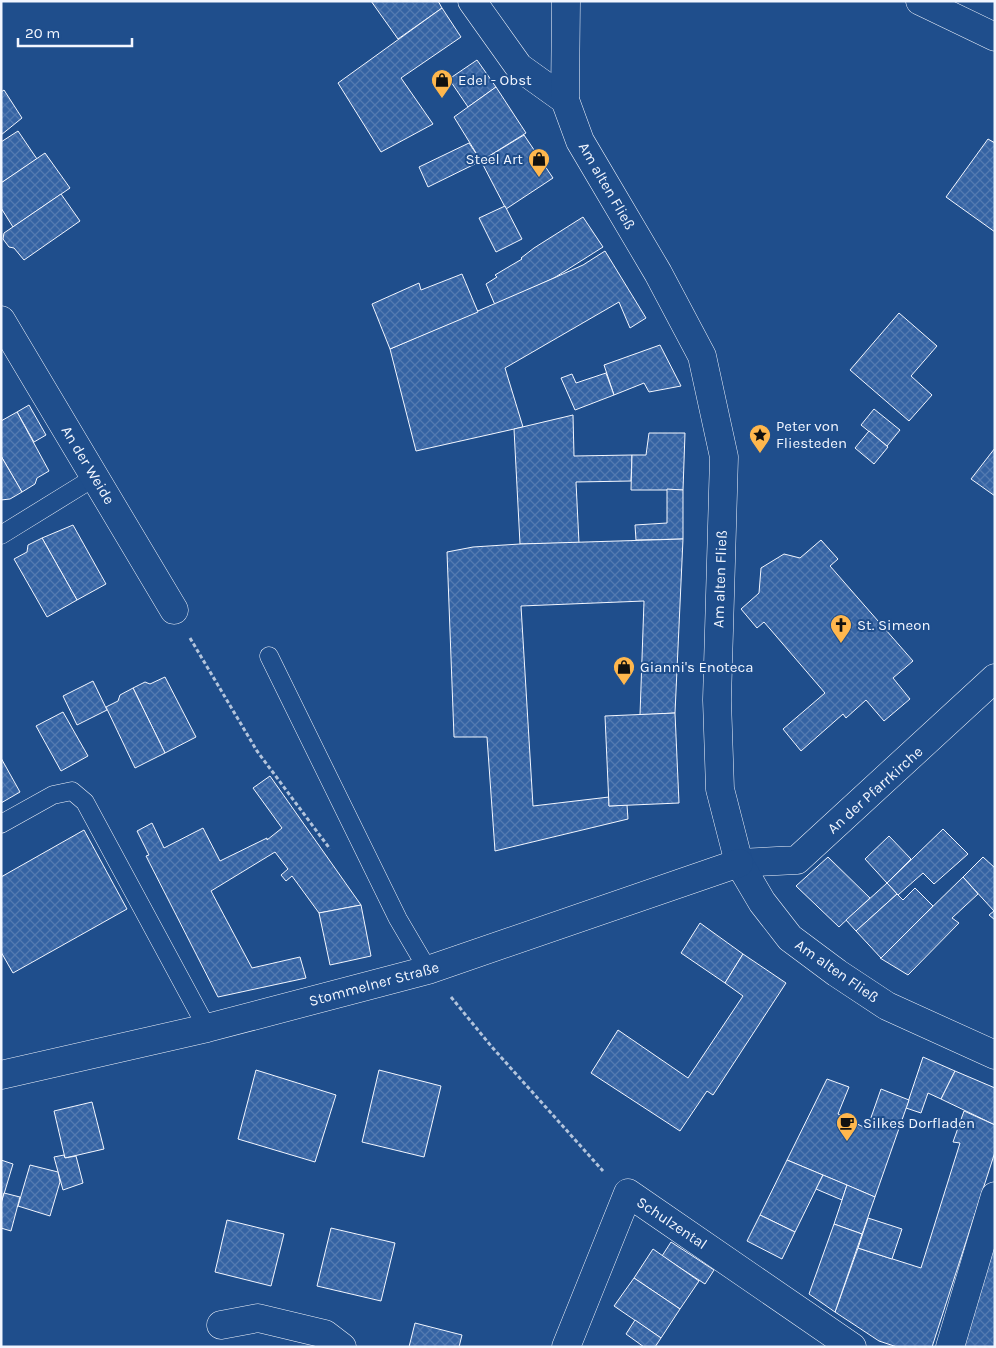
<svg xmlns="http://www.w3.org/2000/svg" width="996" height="1348" font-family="Karla,sans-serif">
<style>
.building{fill:url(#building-cross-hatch);stroke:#f2f6ff}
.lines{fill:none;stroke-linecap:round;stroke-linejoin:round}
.service-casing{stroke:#f2f6ff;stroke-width:19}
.minor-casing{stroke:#f2f6ff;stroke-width:29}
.secondary-casing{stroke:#f2f6ff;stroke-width:29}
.path{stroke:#b3c4dc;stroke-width:3;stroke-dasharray:4 2.5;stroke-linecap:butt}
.service{stroke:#1f4e8c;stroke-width:18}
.minor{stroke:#1f4e8c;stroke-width:28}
.secondary{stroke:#1f4e8c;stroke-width:28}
.labels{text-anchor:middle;stroke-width:4;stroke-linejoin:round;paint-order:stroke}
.poi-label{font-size:15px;fill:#f2f6ff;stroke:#1f4e8c;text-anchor:start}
.street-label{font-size:15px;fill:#f2f6ff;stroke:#1f4e8c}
</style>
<defs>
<pattern id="building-cross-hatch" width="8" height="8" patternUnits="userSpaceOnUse" patternTransform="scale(1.25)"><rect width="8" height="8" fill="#3563a3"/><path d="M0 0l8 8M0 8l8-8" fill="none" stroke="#537ab1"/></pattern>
</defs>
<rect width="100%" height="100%" fill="#1f4e8c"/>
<!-- building -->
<g class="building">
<path d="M371,1H438L442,8L398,39Z"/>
<path d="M442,8L461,37L401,78L433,124L381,152L338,83Z"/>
<path d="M477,60L496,87L468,107L449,79Z"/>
<path d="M496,87L526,133L481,161L454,117Z"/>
<path d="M4,90L22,118L1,135V92Z"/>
<path d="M18,131L37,159L1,183V142Z"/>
<path d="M524,135L553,178L506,209L481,161Z"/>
<path d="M988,139L995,143V232L946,197Z"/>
<path d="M469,143L481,161L428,187L419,167Z"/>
<path d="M45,153L70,188L13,227L1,208V183Z"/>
<path d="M61,194L80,221L24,260L14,248L9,247L3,239L4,233Z"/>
<path d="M505,206L522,239L496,252L479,218Z"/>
<path d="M583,217L603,247L554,278L495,305L486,284L497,277L495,275L522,259L521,258L534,248Z"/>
<path d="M605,251L646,318L630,328L619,302L505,368L523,427L416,451L390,349L554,278L583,265Z"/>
<path d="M462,274L478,312L390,349L372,304L419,283L421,290Z"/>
<path d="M899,313L937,346L911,376L932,395L909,421L850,370Z"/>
<path d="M660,345L681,386L649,392L644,383L614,395L604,365Z"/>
<path d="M606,373L614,395L575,410L561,378L572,374L576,383Z"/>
<path d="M29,405L46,435L34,442L17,412Z"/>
<path d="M874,409L900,430L887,446L861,425Z"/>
<path d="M17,412L49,471L37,478L35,484L22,492L1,456V421Z"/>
<path d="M573,415L574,456L632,455L631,481L576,482L579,543L520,544L514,429Z"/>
<path d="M869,431L888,447L874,464L855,448Z"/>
<path d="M649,433H685L683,490H631L632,455H646Z"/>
<path d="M995,448V496L971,479Z"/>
<path d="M1,456L22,492L10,499L1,500Z"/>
<path d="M667,489L683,490V539L636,540L635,525L667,523Z"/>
<path d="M73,525L106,584L77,600L42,538Z"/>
<path d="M42,538L77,600L47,617L14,559L27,552L28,545Z"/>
<path d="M683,539L675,713L640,715L644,601L521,606L533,806L609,797V806L627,805L628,819L495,851L487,737H454L447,552L473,547L520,544Z"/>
<path d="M821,540L838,559L830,566L913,661L893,678L910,699L884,721L866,700L846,718L843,714L801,751L783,729L825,693L764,622L757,628L741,609L759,593L761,568L784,554L800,558Z"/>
<path d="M165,677L196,737L165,753L133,688L145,682L150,684Z"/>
<path d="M93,681L107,710L77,725L63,696Z"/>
<path d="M133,688L165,753L135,768L106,707L118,701L120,695Z"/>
<path d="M63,712L88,756L61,771L36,726Z"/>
<path d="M675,713L679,803L609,806L605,716Z"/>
<path d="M1,758L20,792L1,803Z"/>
<path d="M270,776L361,905L319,913L292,876L286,881L281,875L288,869L275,852L211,891L252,968L300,957L306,978L218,997L146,856L149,855L137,831L152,823L164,848L203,828L220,861L267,838V840L282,828L253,788Z"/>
<path d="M943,829L968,854L934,884L923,873L898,895L887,883Z"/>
<path d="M84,830L127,909L13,973L1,952V877Z"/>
<path d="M889,836L911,859L887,883L865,859Z"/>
<path d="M828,857L870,898L839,927L796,886Z"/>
<path d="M983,857L995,868V920L989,915L994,911L963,877Z"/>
<path d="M963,877L978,894L952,918L959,923L908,975L880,958Z"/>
<path d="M887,883L897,894L856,931L846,920Z"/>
<path d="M915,888L933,906L881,958L856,931L897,894L903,900Z"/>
<path d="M361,905L371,956L330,965L319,913Z"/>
<path d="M700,923L743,954L725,983L681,953Z"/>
<path d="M743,954L786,983L713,1095L707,1091L680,1131L591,1073L618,1030L688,1078L743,996L725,983Z"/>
<path d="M923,1057L955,1071L941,1099L928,1093L921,1113L906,1108Z"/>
<path d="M256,1070L336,1095L315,1162L238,1139Z"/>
<path d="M379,1070L441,1086L424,1157L362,1142Z"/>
<path d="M955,1071L995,1088V1125L941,1099Z"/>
<path d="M827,1079L849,1087L838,1114L867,1129L881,1089L909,1100L875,1197L787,1160Z"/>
<path d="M92,1102L104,1149L65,1158L54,1111Z"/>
<path d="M964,1111L995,1125V1152L932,1347H897L879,1341L835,1312L858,1248L921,1268L960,1143L953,1142Z"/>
<path d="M64,1155L65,1158L76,1156L83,1183L63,1190L54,1157Z"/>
<path d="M1,1160L13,1164L1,1204Z"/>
<path d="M787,1160L823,1175L795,1232L760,1215Z"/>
<path d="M30,1165L58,1172L60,1182L50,1216L18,1206Z"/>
<path d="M823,1175L847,1185L842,1200L816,1189Z"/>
<path d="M847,1185L875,1197L862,1234L834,1224Z"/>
<path d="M4,1193L20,1197L11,1231L1,1228V1204Z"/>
<path d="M760,1215L795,1232L782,1259L747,1241Z"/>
<path d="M868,1218L902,1229L892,1259L858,1248Z"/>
<path d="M227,1220L284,1234L271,1286L215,1272Z"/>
<path d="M834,1224L862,1234L835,1312L809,1294Z"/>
<path d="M995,1226V1347H960Z"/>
<path d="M331,1228L395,1243L381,1301L317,1286Z"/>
<path d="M671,1242L714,1270L705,1284L662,1256Z"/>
<path d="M653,1249L699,1281L680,1309L634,1278Z"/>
<path d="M634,1278L680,1309L661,1338L614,1306Z"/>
<path d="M635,1320L661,1338L655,1347H644L626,1334Z"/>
<path d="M415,1323L462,1335L459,1347H409Z"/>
</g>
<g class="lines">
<!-- service casing -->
<g class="service-casing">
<g id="service">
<path d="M1,535L95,477"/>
<path d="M269,656L398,919L428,970"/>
<path d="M1,824L53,795L72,791L85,802L207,1028"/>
</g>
</g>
<!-- minor casing -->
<g class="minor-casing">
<g id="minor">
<path d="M472,1L519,67L565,100"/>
<path d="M920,1L995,37"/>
<path d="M1,320L174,610"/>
<path d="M739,863L797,860L995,678"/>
<path d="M221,1325L258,1318L325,1334L342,1347"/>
<path d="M566,1347L628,1193L852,1347"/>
<path d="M950,1347L995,1196"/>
</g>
</g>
<!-- secondary casing -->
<g class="secondary-casing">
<g id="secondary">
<path d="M566,1L565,100L580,141L658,273L702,356L724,457L717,700L720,789L739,863L762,902L790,938L837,973L887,1006L995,1055"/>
<path d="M1,1075L207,1028L428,970L739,863"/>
</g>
</g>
<!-- path -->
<g class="path">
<path d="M190,638L257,751L330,849"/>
<path d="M451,997L491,1046L603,1171"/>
</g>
<!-- service -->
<use href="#service" class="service"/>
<!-- minor -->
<use href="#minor" class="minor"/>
<!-- secondary -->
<use href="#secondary" class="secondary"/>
</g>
<!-- icons -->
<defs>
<g id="shop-pin" transform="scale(1.125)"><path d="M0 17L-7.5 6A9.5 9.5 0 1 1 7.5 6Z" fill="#ffb74d" stroke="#1f4e8c"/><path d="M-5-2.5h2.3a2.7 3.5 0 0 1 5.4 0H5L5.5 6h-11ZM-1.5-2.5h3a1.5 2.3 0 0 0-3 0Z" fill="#111"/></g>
<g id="sight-pin" transform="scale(1.125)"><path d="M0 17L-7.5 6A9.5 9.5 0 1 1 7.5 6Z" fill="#ffb74d" stroke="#1f4e8c"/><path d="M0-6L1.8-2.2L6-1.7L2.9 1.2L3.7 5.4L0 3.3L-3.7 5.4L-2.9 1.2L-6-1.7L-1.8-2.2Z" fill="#111"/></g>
<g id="church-pin" transform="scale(1.125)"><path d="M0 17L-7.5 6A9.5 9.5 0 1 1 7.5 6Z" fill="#ffb74d" stroke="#1f4e8c"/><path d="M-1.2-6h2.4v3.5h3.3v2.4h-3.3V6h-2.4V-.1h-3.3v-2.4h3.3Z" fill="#111"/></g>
<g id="cafe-pin" transform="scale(1.125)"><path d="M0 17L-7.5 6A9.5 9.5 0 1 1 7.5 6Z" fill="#ffb74d" stroke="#1f4e8c"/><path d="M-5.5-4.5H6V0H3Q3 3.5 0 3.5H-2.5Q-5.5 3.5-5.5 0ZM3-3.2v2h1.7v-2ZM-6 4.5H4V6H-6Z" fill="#111"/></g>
</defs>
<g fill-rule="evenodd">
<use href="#shop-pin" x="442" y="80"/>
<use href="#shop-pin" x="539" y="159"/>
<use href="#sight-pin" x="760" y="435"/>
<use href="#church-pin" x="841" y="625"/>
<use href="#shop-pin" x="624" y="667"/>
<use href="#cafe-pin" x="847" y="1123"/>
</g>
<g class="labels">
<!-- poi labels -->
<g class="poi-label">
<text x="458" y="85">Edel - Obst</text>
<text x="523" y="164" text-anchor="end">Steel Art</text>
<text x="776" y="431">Peter von<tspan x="776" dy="17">Fliesteden</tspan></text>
<text x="857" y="630">St. Simeon</text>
<text x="640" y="672">Gianni's Enoteca</text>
<text x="863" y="1128">Silkes Dorfladen</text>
</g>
<!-- street labels -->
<g class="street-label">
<text transform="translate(607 186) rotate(60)" y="5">Am alten Fließ</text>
<text transform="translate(88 465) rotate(59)" y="5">An der Weide</text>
<text transform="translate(720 579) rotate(-88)" y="5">Am alten Fließ</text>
<text transform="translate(875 790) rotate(-42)" y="5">An der Pfarrkirche</text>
<text transform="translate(837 971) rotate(35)" y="5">Am alten Fließ</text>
<text transform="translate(374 984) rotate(-15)" y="5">Stommelner Straße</text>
<text transform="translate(672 1223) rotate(34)" y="5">Schulzental</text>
</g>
</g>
<!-- border -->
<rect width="996" height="1348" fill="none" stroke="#f2f6ff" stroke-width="5"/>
<!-- scale -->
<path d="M18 38v8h114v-8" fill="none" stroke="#f2f6ff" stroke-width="2.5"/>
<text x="25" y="38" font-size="15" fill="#f2f6ff" stroke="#1f4e8c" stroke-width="4" paint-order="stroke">20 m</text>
</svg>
